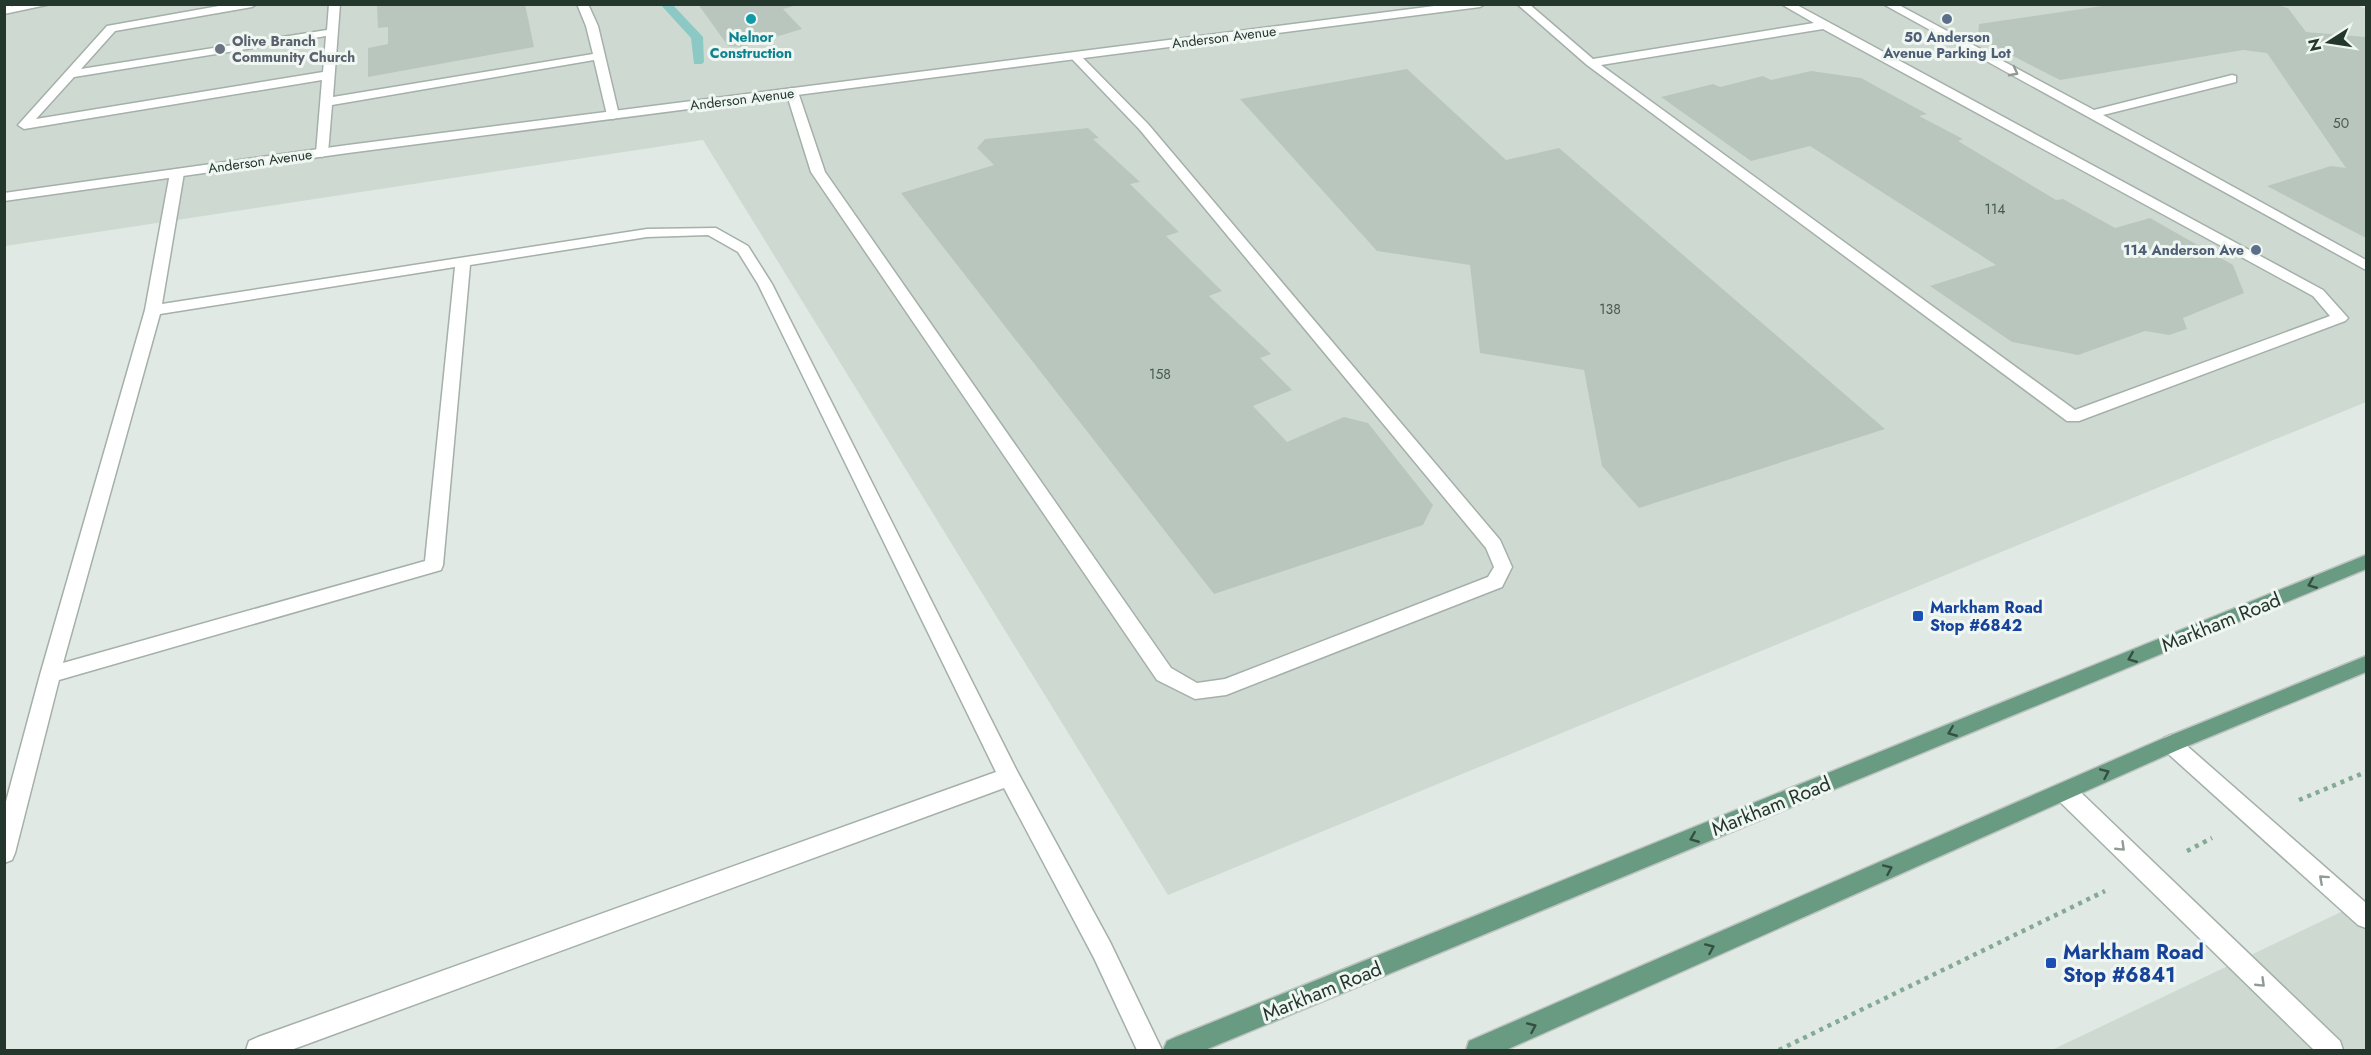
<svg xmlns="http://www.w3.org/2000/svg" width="2371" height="1055" font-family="Jost,sans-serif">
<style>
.built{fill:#ced9d2}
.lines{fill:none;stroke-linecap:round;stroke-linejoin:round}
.stream{fill:#8dc9c4;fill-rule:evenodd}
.building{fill:#b9c6be}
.service-casing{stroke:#a4b0a9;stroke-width:3}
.minor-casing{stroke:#a4b0a9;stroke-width:3}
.tertiary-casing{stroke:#a4b0a9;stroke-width:3}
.primary-casing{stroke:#bdc3c0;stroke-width:3}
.path{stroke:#84a995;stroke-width:4.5;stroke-dasharray:4 5;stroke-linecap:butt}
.service{fill:#fff;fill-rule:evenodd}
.minor{fill:#fff;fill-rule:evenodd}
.tertiary{fill:#fff;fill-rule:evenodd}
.primary{fill:#699a82;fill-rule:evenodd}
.oneway{stroke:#919b96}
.oneway2{stroke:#345042}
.culture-dot{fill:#0f9aa8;stroke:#f0f6f2;stroke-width:2}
.service-dot{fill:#5c6f8a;stroke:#f0f6f2;stroke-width:2}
.worship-dot{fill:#6b7280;stroke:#f0f6f2;stroke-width:2}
.transit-dot{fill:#1a4fb4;stroke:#f0f6f2;stroke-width:2}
.labels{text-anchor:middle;stroke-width:6;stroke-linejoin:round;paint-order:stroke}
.far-culture-label{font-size:14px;font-weight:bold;fill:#0d838f;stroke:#f0f6f2}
.far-street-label{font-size:14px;fill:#23372d;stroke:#f0f6f2}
.far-service-label{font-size:14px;font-weight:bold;fill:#4e5e75;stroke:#f0f6f2}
.far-worship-label{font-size:14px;font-weight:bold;fill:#5b616d;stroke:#f0f6f2;text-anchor:start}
.number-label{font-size:14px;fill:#485b51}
.transit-label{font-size:16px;font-weight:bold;fill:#164399;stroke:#f0f6f2;text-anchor:start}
.near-street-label{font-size:20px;fill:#23372d;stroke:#f0f6f2}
.near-transit-label{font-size:20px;font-weight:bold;fill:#164399;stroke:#f0f6f2;text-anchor:start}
</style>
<rect width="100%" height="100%" fill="#e0e9e3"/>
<!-- built -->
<g class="built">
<path d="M2355,4L2366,9V402L1168,895L703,140L5,246V5Z"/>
<path d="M2366,900V1050H2052Z"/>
</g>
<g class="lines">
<!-- stream -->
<path class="stream" d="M660,4H672L703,37L704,62L702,64H694L691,38Z"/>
</g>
<!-- building -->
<g class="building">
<path d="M377,4H525L534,47L368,77V48L388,44V27L378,28Z"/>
<path d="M698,4H801L783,9L802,29L742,47L728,46Z"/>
<path d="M2109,5H2277L2288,8L2306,32L2366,37V238L2267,186L2331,166L2346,168L2267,53L2243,50L2060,80L1978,38L1979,24Z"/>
<path d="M1407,69L1506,160L1559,148L1885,429L1639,508L1602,466L1584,370L1480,353L1470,265L1377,251L1240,99Z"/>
<path d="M1811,71L1861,78L1927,114L1919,116L1963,139L1958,141L2056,200L2063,199L2115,228L2150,218L2233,265L2244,293L2183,318L2187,329L2169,335L2145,331L2078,355L2012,342L1930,286L1996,265L1810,146L1751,161L1661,97L1713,84L1720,87L1763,76L1771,80Z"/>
<path d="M1088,128L1099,138L1093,139L1140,182L1130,184L1179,232L1166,236L1222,291L1209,296L1271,354L1260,358L1292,390L1253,406L1287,442L1344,417L1368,423L1433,505L1423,525L1214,594L901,193L994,165L977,148L985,139Z"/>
</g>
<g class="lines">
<!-- service casing -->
<g class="service-casing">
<g id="service">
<path d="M23,4H51L4,14V8Z"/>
<path d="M230,4H257L252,7L115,31L81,69L327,30L329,4H340L333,97L593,54L586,26L577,4H588L598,26L619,115L613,119L607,115L594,60L332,105L328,153L322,157L316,153L322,80L24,129L18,125L107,26ZM326,36L323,72L36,119L74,77Z"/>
<path d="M1517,4H1529L1593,59L1814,23L1781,4H1795L2323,290L2348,318L2345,321L2079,421H2067L1587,65ZM1823,29L2313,296L2330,316L2075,410L1601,65Z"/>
<path d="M1883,4H1897L2094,110L2232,75L2236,76V82L2103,115L2366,260V270Z"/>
<path d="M1076,54L1080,55L1148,124L1500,540L1512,567L1502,587L1226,695L1195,699L1157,680L811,172L786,92L788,89L792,88L798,92L825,172L1171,668L1197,683L1225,679L1488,577L1494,567L1486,548L1140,130L1072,59L1070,57Z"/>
<path d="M177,169L184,173L162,304L647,229L716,228L748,246L772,284L1017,771L1110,942L1162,1050H1137L1094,958L1004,788L291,1050H246L249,1041L258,1037L996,772L758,284L738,252L708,235L647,237L470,265L443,565L441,570L59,680L15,853L12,860L4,863V809L40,675L145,310L170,173ZM455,267L425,561L63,663L160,314Z"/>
<path d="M2171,735L2178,738L2366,903V928L2358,925L2164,750L2161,744L2164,738Z"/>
<path d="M2065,783L2073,785L2340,1041L2343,1050H2314L2057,799L2054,792L2057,785Z"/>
</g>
</g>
<!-- minor casing -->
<g class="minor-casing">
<path id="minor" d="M1450,4H1485L1480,7L348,153L4,201V193L348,145Z"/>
</g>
<!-- tertiary casing -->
<g class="tertiary-casing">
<path id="tertiary" d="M4,4H13L8,12L4,13Z"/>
</g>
<!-- primary casing -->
<g class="primary-casing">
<g id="primary">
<path d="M2366,555V569L1205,1050H1163L1167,1041L1176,1037Z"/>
<path d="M2366,656V672L2178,750L1506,1050H1466L1469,1041L2164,738Z"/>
</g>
</g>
<!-- path -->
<g class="path">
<path d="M2299,800L2366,772"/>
<path d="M2187,851L2212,838"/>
<path d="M1779,1050L2105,891"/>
</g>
<!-- service -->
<use href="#service" class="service"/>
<!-- minor -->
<use href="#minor" class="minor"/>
<!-- tertiary -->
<use href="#tertiary" class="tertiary"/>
<!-- primary -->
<use href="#primary" class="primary"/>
</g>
<!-- one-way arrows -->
<defs><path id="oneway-chevron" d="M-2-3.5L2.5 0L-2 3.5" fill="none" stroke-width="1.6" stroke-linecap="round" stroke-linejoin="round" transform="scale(1.5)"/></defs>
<g class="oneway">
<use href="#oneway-chevron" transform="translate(2014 72) rotate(28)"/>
<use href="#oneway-chevron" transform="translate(2121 847) rotate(44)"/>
<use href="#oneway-chevron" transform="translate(2323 879) rotate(-138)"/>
<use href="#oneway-chevron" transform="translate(2261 983) rotate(44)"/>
</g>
<g class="oneway2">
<use href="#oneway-chevron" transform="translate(2312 584) rotate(158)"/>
<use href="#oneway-chevron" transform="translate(2132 658) rotate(158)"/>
<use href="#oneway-chevron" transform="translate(1952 732) rotate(158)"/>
<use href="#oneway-chevron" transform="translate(2105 773) rotate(-24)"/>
<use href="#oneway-chevron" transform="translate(1694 838) rotate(158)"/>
<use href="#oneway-chevron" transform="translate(1888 869) rotate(-24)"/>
<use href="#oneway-chevron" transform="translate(1710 948) rotate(-24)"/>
<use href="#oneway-chevron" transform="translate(1532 1027) rotate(-24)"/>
</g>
<!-- markers -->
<circle class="culture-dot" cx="751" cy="19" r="6"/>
<g class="service-dot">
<circle cx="1947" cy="19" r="6"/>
<circle cx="2256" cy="250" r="6"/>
</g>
<circle class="worship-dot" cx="220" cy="49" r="6"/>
<g class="transit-dot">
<rect x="1912" y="610" width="12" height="12" rx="3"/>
<rect x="2045" y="957" width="12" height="12" rx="3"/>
</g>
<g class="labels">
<!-- far-culture labels -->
<g class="far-culture-label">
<text x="751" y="42">Nelnor<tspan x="751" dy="16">Construction</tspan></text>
</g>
<!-- far-street labels -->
<g class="far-street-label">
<text transform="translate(1224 37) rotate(-7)" y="5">Anderson Avenue</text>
<text transform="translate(742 99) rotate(-7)" y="5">Anderson Avenue</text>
<text transform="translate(260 161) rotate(-8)" y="5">Anderson Avenue</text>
</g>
<!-- far-service labels -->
<g class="far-service-label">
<text x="1947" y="42">50 Anderson<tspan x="1947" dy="16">Avenue Parking Lot</tspan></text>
<text x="2244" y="255" text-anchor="end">114 Anderson Ave</text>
</g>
<!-- far-worship labels -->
<g class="far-worship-label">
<text x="232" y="46">Olive Branch<tspan x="232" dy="16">Community Church</tspan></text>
</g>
<!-- number labels -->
<g class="number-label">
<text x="2341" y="128">50</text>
<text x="1995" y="214">114</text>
<text x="1610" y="314">138</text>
<text x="1160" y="379">158</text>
</g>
<!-- transit labels -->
<g class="transit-label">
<text x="1930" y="613">Markham Road<tspan x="1930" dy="18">Stop #6842</tspan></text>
</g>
<!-- near-street labels -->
<g class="near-street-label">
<text transform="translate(2221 622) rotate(-22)" y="7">Markham Road</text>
<text transform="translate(1771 806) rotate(-22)" y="7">Markham Road</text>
<text transform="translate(1322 991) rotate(-22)" y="7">Markham Road</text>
</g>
<!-- near-transit labels -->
<g class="near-transit-label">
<text x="2063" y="959">Markham Road<tspan x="2063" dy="23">Stop #6841</tspan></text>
</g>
</g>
<!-- border -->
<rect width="2371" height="1055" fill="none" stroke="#23372d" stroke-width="12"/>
<!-- north arrow -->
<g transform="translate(2329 42) rotate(258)" stroke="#f0f6f2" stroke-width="4.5" paint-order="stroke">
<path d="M0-4.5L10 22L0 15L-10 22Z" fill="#23372d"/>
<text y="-9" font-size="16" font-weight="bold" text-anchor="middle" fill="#23372d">N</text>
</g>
</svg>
